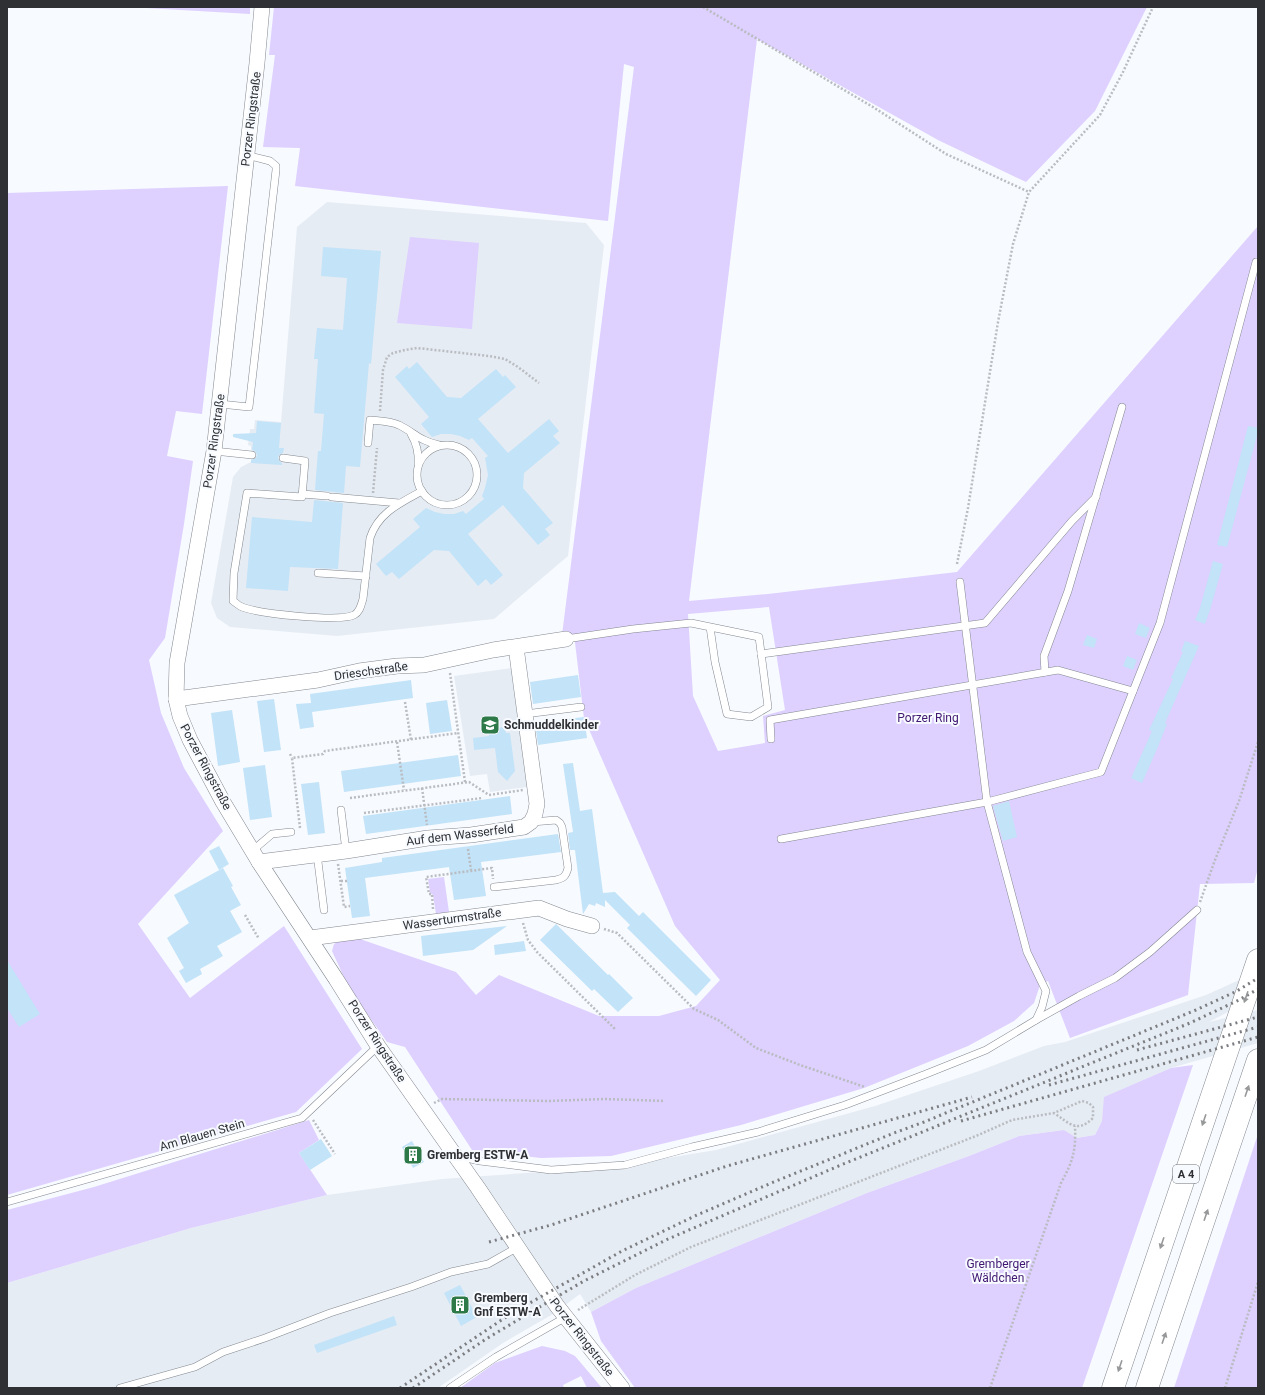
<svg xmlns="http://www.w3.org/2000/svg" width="1265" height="1395" font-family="Roboto,sans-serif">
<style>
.built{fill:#e6ecf4}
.green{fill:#ded0ff;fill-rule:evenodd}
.building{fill:#c2e3f8}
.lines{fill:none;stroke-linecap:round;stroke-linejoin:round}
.lane-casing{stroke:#83888f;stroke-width:8}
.street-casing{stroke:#83888f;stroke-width:16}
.highway-casing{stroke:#83888f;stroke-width:23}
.path{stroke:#b9bcc0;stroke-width:2.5;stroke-dasharray:2 2;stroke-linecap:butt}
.lane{stroke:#fff;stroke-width:7}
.street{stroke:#fff;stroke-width:15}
.highway{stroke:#fff;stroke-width:22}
.rail{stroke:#7b7d81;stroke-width:3;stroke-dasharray:2 4;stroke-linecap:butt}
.oneway{fill:#969899}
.labels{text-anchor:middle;stroke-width:4;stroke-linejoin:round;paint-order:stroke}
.shield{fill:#f7faff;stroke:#6a6d70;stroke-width:1}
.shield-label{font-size:11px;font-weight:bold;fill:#2e3033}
.street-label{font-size:12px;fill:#2e3033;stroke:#f7faff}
.park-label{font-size:12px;fill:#401872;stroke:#f7faff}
.poi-label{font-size:12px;font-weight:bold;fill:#2e3033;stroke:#f7faff;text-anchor:start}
</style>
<rect width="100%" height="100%" fill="#f7faff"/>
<!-- built -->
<g class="built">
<path d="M327,202L586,223L604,245L568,556L494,619L337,636L230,627L217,618L211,603L233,477L241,467L251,462V446L248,445L250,429H254L255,420L281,422L297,227Z"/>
<path d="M511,668L527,787L490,792L487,774L470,776L454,676Z"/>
<path d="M1258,970V996L1209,1022L1258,1010V1043L1171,1068L1105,1097L1102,1121L1095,1135L1077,1138L1064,1130L1019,1136L969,1156L867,1193L636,1288L591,1312L580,1294L553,1314L503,1343L438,1388H7V1283L191,1228L327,1195L442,1179L612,1167L716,1150L875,1106L979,1071L1044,1046L1065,1042L1206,995L1237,981Z"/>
</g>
<!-- green -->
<g class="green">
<path d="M146,7H250V14L146,8Z"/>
<path d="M274,7H1147L1095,111L1026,182L938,140L757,39L689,601L768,594L957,572L1258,226V868L1254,883L1200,884L1188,995L1070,1038L1048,981L1040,985L1034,1003L1014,1021L968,1046L864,1088L741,1125L611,1156L541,1158L472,1150L405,1047L387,1042L349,988L332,951L334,944L341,940L357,938L456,972L476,995L499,975L599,1016H659L696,1006L720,980L675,926L584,718L574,634L562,635L634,67L624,64L608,221L295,186L300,148L263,147L275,55H269ZM769,607L785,710L763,716L765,743L718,751L693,696L688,614Z"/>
<path d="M228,186L202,414L176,411L167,456L193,461L184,524L165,638L149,660L161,713L184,768L223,831L138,924L190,998L284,926L362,1049L296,1112L7,1195V193Z"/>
<path d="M410,237L479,243L472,329L397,323Z"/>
<path d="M444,877L449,912L436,914L433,895L430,893L428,879Z"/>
<path d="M1193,1065L1082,1388H635L601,1341L591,1312L636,1288L867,1193L969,1156L1019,1136L1064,1130L1077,1138L1095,1135L1102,1121L1104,1097L1171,1068Z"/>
<path d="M309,1120L319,1140L299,1153L327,1195L191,1228L7,1283V1210L94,1187Z"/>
<path d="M1258,1134V1388H1174Z"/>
<path d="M542,1346L565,1351L575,1356L602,1388H587L581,1376L563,1385L564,1388H460L495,1363Z"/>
</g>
<!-- building -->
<g class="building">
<path d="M323,247L381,251L371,364L369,363L360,467L346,466L344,493L315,490L318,451H321L324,414L314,413L318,359H314L317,328L343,330L347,278L321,276Z"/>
<path d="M417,362L447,397L461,398L496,369L503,377L505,375L516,387L478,419L508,453L549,419L559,431L553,436L560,443L524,473L523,488L553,523L545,529L550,535L538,545L503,505L468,534L503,575L491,585L486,579L478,586L449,551L434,550L399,579L392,572L386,576L376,564L420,527L413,519L426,508L435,512L444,514H454L463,511L466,514L484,499L482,496L485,488L488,475L485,458L488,456L472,438L469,440L460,436L451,434H441L432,437L421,424L429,417L395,377L407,366L409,369Z"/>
<path d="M257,421L281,423L279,448H284L283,453L279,455L278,458L280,462L282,463V465L251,463V460L256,458L257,455L255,451L252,450L253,442L233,437V434L256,433Z"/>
<path d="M1248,426L1258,428V432L1227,547L1217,545Z"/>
<path d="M314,500L343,503L338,569L290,567L288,591L246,588L252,517L312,522Z"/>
<path d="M1213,561L1223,564L1210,610L1205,624L1195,620L1200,608Z"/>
<path d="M1139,623L1150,628L1146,638L1135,634Z"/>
<path d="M1087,635L1097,639L1094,648L1083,645Z"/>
<path d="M1185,641L1199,646L1165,723L1167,724L1157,749L1142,783L1131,778L1152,731L1149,730L1173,679L1171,678L1183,652L1181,651Z"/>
<path d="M1127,656L1137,660L1133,670L1123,666Z"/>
<path d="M578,675L581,697L533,704L530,682Z"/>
<path d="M411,680L413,698L312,712L314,727L300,729L296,704L311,703L310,694Z"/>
<path d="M274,699L281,750L264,752L257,701Z"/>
<path d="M447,700L452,731L430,734L426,703Z"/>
<path d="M232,710L240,762L218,766L211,713Z"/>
<path d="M584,717L587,738L538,745L535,723Z"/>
<path d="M505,727L506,733H510L515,771L507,781L498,772L495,748L474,750L473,738L489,736L488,729Z"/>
<path d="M458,755L461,776L344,792L341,771Z"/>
<path d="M573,763L580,811L592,809L603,893L615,892L639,916L643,912L711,980L696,996L627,928L630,925L605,900V907L596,903L595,906L589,904L583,914L575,850H570L568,833L573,832L563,764Z"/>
<path d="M265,765L272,817L250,820L243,768Z"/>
<path d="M319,782L325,833L308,835L301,784Z"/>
<path d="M510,796L512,814L366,834L363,816Z"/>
<path d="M1009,801L1017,837L1003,841L993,806Z"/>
<path d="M558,834L561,852L481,862L486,896L454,900L449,867L365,878L370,916L352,918L345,868L382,862V858Z"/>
<path d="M219,846L229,864L219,870L209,851Z"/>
<path d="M223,868L233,886L231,887L241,905L230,911L242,932L217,946L223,956L200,969L202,974L186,983L179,971L184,968L167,938L189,923L174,895Z"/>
<path d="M556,924L608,975L609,974L633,998L618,1012L594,989L592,991L540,940Z"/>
<path d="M507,926L473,950L423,956L421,936Z"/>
<path d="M524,941L526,951L495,955L494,945Z"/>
<path d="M7,960L40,1014L19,1027L7,1008Z"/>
<path d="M321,1139L332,1156L310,1170L299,1153Z"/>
<path d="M412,1141L424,1162L413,1168L402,1147Z"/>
<path d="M460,1285L477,1317L461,1326L444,1293Z"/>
<path d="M394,1316L397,1325L317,1353L314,1345Z"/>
</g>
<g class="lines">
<!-- lane casing -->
<g class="lane-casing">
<g id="lane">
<path d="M220,404L249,407L276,170V166L270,161L246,155"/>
<path d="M411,434C417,444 419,453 418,464"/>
<path d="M368,443L370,420C380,421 390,421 399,425C415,433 420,441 439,445"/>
<circle cx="447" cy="475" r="30"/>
<path d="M214,451L252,455"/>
<path d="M283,458L305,461L302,497L247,493L234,573L233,601C235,602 238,605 240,606C256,614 339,622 354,615C360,612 361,605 363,599L370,538C378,513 400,503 422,491"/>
<path d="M302,494L327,496"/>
<path d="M332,497L399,503"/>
<path d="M318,573L366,576"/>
<path d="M566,639L633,629L691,623L759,637L768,707L751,717L727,714L715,662L710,627"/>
<path d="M761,654L985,623L1072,521L1096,497"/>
<path d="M1045,672L1044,656L1068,591L1122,407"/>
<path d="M525,714L581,707"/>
<path d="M771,739L770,720L1058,670L1133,691"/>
<path d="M341,810L346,851"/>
<path d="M781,839L987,802L1101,772L1160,623L1256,262"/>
<path d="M252,851L272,834L291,832"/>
<path d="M317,854L324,910"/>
<path d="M494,887L556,880C564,878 566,876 568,868L562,827L560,823L556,820L532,822"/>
<path d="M1036,1020L1079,996L1115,978L1150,952L1197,910"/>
<path d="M457,1156L480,1161L551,1170L625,1165L692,1147L758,1132L845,1105L926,1074L986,1050L1036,1020L1042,1007L1046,991L1027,952L987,802L960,582"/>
<path d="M7,1202L302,1118L378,1046"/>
<path d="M120,1388L195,1367L223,1352L265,1338L330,1313L411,1287L451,1272L488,1264L518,1247"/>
<path d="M450,1388L496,1357L566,1317"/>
</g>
</g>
<!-- street casing -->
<g class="street-casing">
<g id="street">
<path d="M262,7L257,63L214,451L177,663L176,699L180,716L190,740L223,802L259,862L336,979L378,1046L478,1188L557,1306L622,1388"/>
<path d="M176,699L318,680L359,671L397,666L424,665L493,650L566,639"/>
<path d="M259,862L346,851L428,838L471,835L524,827L531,822L535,814L537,804L516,647"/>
<path d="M310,938L539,908L567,919L592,926"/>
</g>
</g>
<!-- highway casing -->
<g class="highway-casing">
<g id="highway">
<path d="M1113,1388L1258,960"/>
<path d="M1147,1388L1258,1060"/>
</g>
</g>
<!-- path -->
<g class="path">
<path d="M703,7L873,107L946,154L1029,192"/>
<path d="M380,411L383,370L387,357L393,353L405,350L417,348L489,356L505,359L518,367L539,383"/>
<path d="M373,493L377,448"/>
<path d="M957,564L968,508L998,322L1013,244L1029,192L1100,115L1123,72L1153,7"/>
<path d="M450,673L465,782"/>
<path d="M405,702L411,740"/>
<path d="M397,742L404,790"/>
<path d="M290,754L292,758"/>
<path d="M422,788L427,825"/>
<path d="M350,798L469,782L489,795L523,790"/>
<path d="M364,813L482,798"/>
<path d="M300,828L292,758L323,754L325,751L458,733"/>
<path d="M468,849L471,870"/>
<path d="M338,864L344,907L350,906"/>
<path d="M341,881H347"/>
<path d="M1200,902L1215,860L1239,801L1258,742"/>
<path d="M433,909L432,894H429L426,877L492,868L493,879"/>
<path d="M245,915L259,939"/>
<path d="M523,923L528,940L537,952L616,1030"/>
<path d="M604,929L617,933L694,1009L718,1020L756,1048L800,1065L865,1087"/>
<path d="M434,1103L442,1099L548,1101L605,1099L665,1101"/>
<path d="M313,1120L335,1154"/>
<path d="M578,1310L635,1275L691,1247L976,1136L1012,1120L1054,1113L1082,1101L1089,1103L1093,1107V1118C1077,1134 1069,1123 1054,1113"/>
<path d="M990,1388L1061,1183C1073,1161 1076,1151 1075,1126"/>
<path d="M1225,1388L1258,1282"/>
</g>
<!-- lane -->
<use href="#lane" class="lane"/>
<!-- street -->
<use href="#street" class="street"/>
<!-- highway -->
<use href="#highway" class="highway"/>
<!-- rail -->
<g class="rail">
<path d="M1137,1050L1258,1017"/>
<path d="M1049,1085L1258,1027"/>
<path d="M961,1121L1258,1037"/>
<path d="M489,1242L551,1225L727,1166L972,1097"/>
<path d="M400,1388L512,1313L622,1251L697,1215L769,1184L894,1133L924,1122L1196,1010L1237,991L1258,978"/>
<path d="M413,1388L486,1339L553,1299L584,1281L668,1239L841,1165L1190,1023L1239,1000L1258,989"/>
</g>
</g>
<!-- one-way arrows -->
<defs><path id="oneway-solid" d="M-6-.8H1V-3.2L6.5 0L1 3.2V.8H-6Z"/></defs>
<g class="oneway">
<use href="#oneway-solid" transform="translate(1246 997) rotate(109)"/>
<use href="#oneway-solid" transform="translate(1247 1091) rotate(-71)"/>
<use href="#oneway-solid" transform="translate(1204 1120) rotate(109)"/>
<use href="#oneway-solid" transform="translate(1206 1215) rotate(-71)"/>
<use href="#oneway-solid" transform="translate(1162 1243) rotate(109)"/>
<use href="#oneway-solid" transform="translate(1164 1338) rotate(-71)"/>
<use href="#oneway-solid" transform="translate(1120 1366) rotate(109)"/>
</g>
<!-- icons -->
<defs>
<g id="school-square" transform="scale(1)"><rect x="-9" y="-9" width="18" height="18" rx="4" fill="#2d7947" stroke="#f7faff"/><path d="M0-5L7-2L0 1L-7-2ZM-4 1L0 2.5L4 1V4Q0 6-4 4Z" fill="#fff"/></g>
<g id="building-square" transform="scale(1)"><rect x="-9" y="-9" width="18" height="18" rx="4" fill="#2d7947" stroke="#f7faff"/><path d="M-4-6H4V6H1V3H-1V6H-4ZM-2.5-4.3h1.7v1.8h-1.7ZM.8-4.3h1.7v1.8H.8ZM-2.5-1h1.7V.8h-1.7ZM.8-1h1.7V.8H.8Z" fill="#fff"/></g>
</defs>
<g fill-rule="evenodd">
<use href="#school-square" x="490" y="725"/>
<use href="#building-square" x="413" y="1155"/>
<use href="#building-square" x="460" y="1305"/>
</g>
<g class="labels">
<!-- shield labels -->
<rect class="shield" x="1173" y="1165" width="26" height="18" rx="3"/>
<g class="shield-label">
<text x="1186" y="1178">A 4</text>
</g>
<!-- street labels -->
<g class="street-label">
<text transform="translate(251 119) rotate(-83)" y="4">Porzer Ringstraße</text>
<text transform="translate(214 441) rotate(-82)" y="4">Porzer Ringstraße</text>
<text transform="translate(371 671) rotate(-8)" y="4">Drieschstraße</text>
<text transform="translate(206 767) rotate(62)" y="4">Porzer Ringstraße</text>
<text transform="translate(460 835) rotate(-7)" y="4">Auf dem Wasserfeld</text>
<text transform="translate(452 919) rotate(-8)" y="4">Wasserturmstraße</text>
<text transform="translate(377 1041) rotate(57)" y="4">Porzer Ringstraße</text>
<text transform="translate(202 1135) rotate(-16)" y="4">Am Blauen Stein</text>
<text transform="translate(582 1337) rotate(52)" y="4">Porzer Ringstraße</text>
</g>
<!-- park labels -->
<g class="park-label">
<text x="928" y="722">Porzer Ring</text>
<text x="998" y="1268">Gremberger<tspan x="998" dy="14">Wäldchen</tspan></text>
</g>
<!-- poi labels -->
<g class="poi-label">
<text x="504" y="729">Schmuddelkinder</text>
<text x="427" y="1159">Gremberg ESTW-A</text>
<text x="474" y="1302">Gremberg<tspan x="474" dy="14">Gnf ESTW-A</tspan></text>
</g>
</g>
<!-- border -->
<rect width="1265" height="1395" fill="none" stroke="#2e3033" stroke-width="16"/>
</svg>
